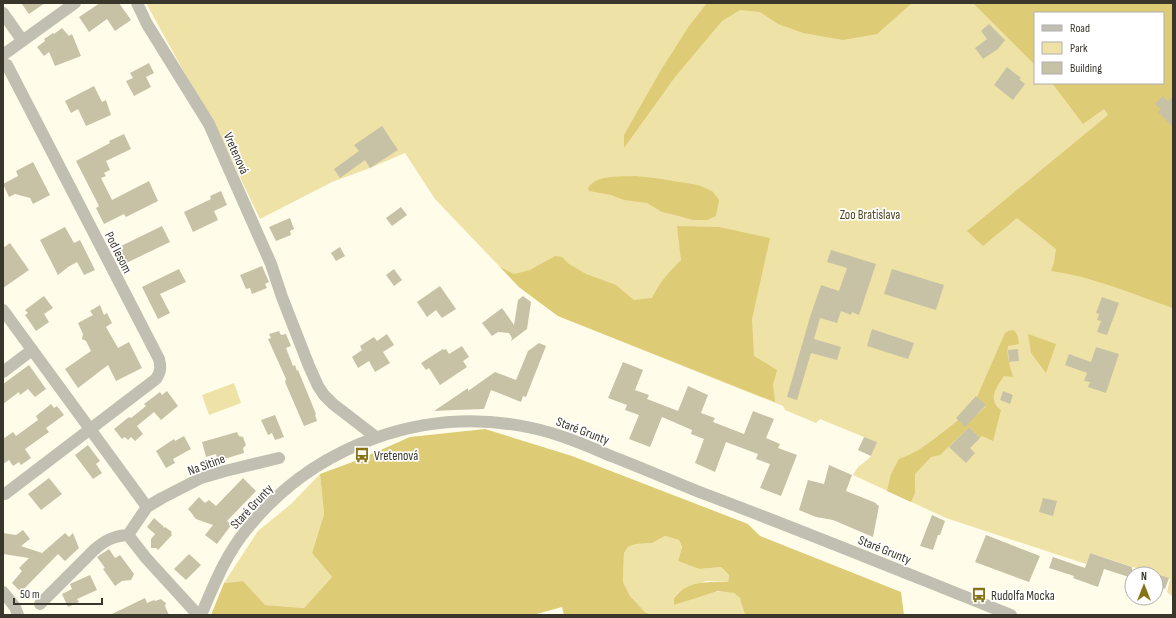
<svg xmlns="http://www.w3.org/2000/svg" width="1176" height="618" font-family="'Sofia Sans Condensed',sans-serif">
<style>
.green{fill:#efe2a7;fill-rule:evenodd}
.forest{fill:#decb75}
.building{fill:#c7c2a6}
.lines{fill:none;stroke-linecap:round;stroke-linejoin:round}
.minor{stroke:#c1bfb2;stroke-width:12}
.labels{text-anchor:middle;stroke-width:3.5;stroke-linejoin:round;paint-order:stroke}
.street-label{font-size:13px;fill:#39372c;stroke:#fff}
.park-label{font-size:13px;fill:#4d4520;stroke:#fff}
.poi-label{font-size:13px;fill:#39372c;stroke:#fff;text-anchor:start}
</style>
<rect width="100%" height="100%" fill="#fffcea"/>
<!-- green -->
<g class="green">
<path d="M146,3H1173V597L1167,592L1170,579L1090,553L1086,564L946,518L853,475L858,467L867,460L871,456L876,442L820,419L816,423L785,410L783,406L558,316L519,287L435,199L405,153L370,168L332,182L260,219L227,150ZM1035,13H1163V83H1035Z"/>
<path d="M234,383L241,403L209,415L202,395Z"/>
<path d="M320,474L324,514L312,553L332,577L304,608L264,605L243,581L224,583L258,531L291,504Z"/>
<path d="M665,536L679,540L682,547L678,561L699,569L721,567L729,575L728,582L706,581L679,592L674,597V605C690,600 727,582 739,597C743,602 744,610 745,615H651L645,612L630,596L623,582L624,553L628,547L636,544L652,543Z"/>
</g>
<!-- forest -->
<g class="forest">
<path d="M707,3H912L877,34L843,40L803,33L778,24L760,12L740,10L722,21L675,77L624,148V135L661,70L689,26Z"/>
<path d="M973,3H1173V308C1133,294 1094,277 1051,271L1054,263L1056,249L1017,218L983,246L967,231L1108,115L1104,109L1083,124L1052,83H1163V13H1035V65Z"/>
<path d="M635,176L655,178L698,185L712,191L719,200L716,216L707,220H693L675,215L662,212L647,203L624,200L611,195L589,191L588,188C597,174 620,177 635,176Z"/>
<path d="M677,226L719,227L770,238L752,319L754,356L777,370L773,385L775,402L558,316L519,287L500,267L514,274L530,270L555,256L562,257L569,264L586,274L616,285L634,300L652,298C660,282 668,273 681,260Z"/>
<path d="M1013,330C1018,333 1018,339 1019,344L1008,346C1006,356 1011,367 1013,377L1004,376C996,388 987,399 1001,410L993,441L982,436L980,438L969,427L940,455L931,457L915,474V493L911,502L887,491L891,474L899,459C928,449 947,426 973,410L978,414L986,406L977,397L1005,333L1008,331Z"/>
<path d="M1028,334L1056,344L1046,373L1031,353Z"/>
<path d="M485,429L572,456L748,524L760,536L901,592L904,615H745L740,598L734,593L718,591L674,605V598C688,580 707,582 728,582L729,575L721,567L699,569L678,561L682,547L679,540L665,536L652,543L636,544L628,547L624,553L623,582L630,596L645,612L651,615H564L562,607L533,615H211L224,583L243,581L265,605L304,608L332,577L312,553L324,514L320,474L358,460L410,437Z"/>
</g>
<!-- building -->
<g class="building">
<path d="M21,3H45L29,14Z"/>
<path d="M100,3H119L131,20L115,31L107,19L89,32L79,17Z"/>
<path d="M989,24L1005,40L998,49L983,59L975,48L987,39L981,31Z"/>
<path d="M62,28L69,36L72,34L81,56L55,66L49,52L44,56L37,47L45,41L44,39L53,33L54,34Z"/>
<path d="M149,63L154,73L146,77L151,87L134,96L126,81L133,78L130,73Z"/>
<path d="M1007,67L1021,78L1019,79L1025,84L1013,100L994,85Z"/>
<path d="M94,86L102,102L106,100L111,115L86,126L78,109L71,113L65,101Z"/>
<path d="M1163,96L1168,101L1173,97V127L1158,112L1161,109L1155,104Z"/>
<path d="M382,126L398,150L370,168L365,160L340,178L334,169L359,151L354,145Z"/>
<path d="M124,134L131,149L106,161L110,170L104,173L106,176L101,178L112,200L149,181L158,201L126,217L124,214L104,224L96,208L99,206L76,161L110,143L109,141Z"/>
<path d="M33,162L50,195L33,204L30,198L15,194L9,197L3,184L18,176L16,171Z"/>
<path d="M221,191L227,205L214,211L218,220L193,232L184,212L211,199L210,196Z"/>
<path d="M401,207L407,215L392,226L386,218Z"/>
<path d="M290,218L294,229L290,231L291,235L276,241L269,227Z"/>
<path d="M162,226L170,242L120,266L114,253L122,249L121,246Z"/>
<path d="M65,227L74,243L80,240L95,270L84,275L77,262L68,267L58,275L40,240Z"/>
<path d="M10,243L29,270L3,288V248Z"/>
<path d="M340,247L345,256L336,261L331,253Z"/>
<path d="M831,250L876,264L859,315L852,312L851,315L841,311L837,323L820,318L814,339L841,347L837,360L811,353L797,400L787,397L810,317L821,285L839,291L847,268L827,262Z"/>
<path d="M262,266L269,282L265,284L267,288L252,294L250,288L246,289L240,275Z"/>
<path d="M179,269L186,282L160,294L170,313L158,319L142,287Z"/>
<path d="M394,269L402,280L394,286L386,275Z"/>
<path d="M892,269L944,285L936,310L884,294Z"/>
<path d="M440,286L456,309L442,318L436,310L427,317L417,302Z"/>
<path d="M44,296L53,308L44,314L49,322L36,331L25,315L28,313L25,310Z"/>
<path d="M523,296L531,302L527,329L511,341L512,338L509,333L498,332L492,336L482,323L502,308L514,325L518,300Z"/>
<path d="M1102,297L1119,303L1107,335L1097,332L1101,321L1097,320L1099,314L1096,313Z"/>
<path d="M100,305L104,315L107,313L112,323L106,327L118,348L129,342L142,368L116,381L108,365L78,388L65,369L91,351L86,341L82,339L83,334L78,323L93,315L90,311Z"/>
<path d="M872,329L914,343L908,359L867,346Z"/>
<path d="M279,331L281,335L286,334L291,346L286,348L293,366L295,365L297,371L298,370L316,414L315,415L317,421L304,426L285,382L286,379L268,339L271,338L269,334Z"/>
<path d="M387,334L394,345L383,352L390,363L375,372L369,361L358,368L352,357L362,350L360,346L374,337L377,341Z"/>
<path d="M539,343L546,346L526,397L523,396L521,402L491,390L484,409L455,410L434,411L468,388V391L495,372L516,380L528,351Z"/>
<path d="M462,346L469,357L463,361L467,367L440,385L429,368L426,370L421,363L443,349L444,350L446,349L449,354Z"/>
<path d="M1096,347L1119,354L1106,393L1088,387L1090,382L1084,381L1087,373L1065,365L1069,354L1091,362Z"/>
<path d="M1018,349L1019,361L1009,362L1008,350Z"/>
<path d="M623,362L643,370L635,390L649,395L647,399L678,411L688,386L708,395L701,413L715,418L713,422L744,434L753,411L774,419L766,438L780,444L778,448L797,455L781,496L760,488L770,464L756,459L758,454L726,442L715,472L695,463L704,439L691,434L692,430L662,417L650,447L629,439L639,415L625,410L627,405L608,398Z"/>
<path d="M29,365L46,389L35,397L28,389L20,395L19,392L3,404V384Z"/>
<path d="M167,391L178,406L161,420L154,412L137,426L143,434L135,441L131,437L128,440L125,437L122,439L114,429L129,417L131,418L146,406L144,404L160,392L162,395Z"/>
<path d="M1003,391L1013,395L1010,404L1000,400Z"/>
<path d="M976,396L986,405L965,427L956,418Z"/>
<path d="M51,404L54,408L57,406L64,415L46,428L49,432L25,449L31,458L21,465L19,462L13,466L9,460L3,464V439L13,432L16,436L38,420L36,416Z"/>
<path d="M275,415L284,437L275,440L272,433L268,435L261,420Z"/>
<path d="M969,427L980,438L970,448L975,453L966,463L949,447Z"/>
<path d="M237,432L239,436L243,437L246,445L243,448L244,453L224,459L223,457L217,459L216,454L206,457L202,442Z"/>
<path d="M184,436L191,449L173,459L175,463L166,468L156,451L174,439L175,441Z"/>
<path d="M864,437L877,442L871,456L858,450Z"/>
<path d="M88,445L100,461L96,464L102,473L93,479L75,455Z"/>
<path d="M829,465L852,475L846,491L876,503V504L879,506L873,537L833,520L816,517L799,510L808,480L824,484Z"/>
<path d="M49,478L62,494L41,510L28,494Z"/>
<path d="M243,478L256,491L227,521L232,524L217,544L205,535L213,525L196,519L194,517L193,515L188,509L199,497L205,503L209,500L216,506Z"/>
<path d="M1043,498L1057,501L1053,516L1039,512Z"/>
<path d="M932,515L945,521L940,535H938L933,550L920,546Z"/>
<path d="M154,518L163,526L164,528L165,527L172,532L171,533L172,535L158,550L156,548H151V539L155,534L147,527Z"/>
<path d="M23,530L30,539L21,546L42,553L65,533L69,537L73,533L79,548L65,561L58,554L21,592L12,583L22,571L19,568L29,558L3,554V533L16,535Z"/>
<path d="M986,535L1040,556L1029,582L975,562Z"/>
<path d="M109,549L115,558L120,555L134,574L131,580L122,581L115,586L103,569L105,568L97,557Z"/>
<path d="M1090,553L1132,567V578L1104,569L1098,587L1073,578L1074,576L1049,568L1053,557L1085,568Z"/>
<path d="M189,554L201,565L186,580L174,569Z"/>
<path d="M1156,574L1169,578L1165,589L1156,586Z"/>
<path d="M90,575L97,590L77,599L79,602L68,607L62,594L72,589L70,584L72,583Z"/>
<path d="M145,598L147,603L154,600L155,601L161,599L163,601L166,603L165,606L169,615H110Z"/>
</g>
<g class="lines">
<!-- minor -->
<g class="minor">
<path d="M137,3L147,24L209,124L271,264L282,297L309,366L318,386L324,395L333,404L372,434L375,437"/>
<path d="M3,13L22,40"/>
<path d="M3,55L75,3"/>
<path d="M3,310L147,507"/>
<path d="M3,372L32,350"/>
<path d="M5,494L156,379C161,371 161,367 159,359L7,65"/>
<path d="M128,535L146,558L198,615"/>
<path d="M3,592L15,607L18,615"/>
<path d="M40,604L94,550C105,540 114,536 128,535L147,507L162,498L201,478L225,471L279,458"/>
<path d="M201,615C214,585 226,554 247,529C315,444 426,405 532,428C560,434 585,445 611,456C642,468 672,481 702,493C806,532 908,574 1011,615"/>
</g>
</g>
<!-- icons -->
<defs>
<g id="bus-bare" transform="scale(1.2)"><path d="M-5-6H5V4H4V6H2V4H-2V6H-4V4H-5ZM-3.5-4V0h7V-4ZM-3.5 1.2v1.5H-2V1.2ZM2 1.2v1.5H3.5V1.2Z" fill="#857314" stroke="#fff" stroke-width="2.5" paint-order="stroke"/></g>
</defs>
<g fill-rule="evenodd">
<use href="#bus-bare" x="362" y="455"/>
<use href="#bus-bare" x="979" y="595"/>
</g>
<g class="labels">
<!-- street labels -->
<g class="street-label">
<text transform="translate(237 153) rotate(66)" y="5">Vretenová</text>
<text transform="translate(119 252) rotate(63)" y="5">Pod lesom</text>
<text transform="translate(583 430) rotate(21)" y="5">Staré Grunty</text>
<text transform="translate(206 464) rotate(-20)" y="5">Na Sitine</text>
<text transform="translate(251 506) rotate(-47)" y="5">Staré Grunty</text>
<text transform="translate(885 549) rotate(22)" y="5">Staré Grunty</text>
</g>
<!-- park labels -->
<g class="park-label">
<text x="870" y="219">Zoo Bratislava</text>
</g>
<!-- poi labels -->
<g class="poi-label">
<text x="374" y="460">Vretenová</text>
<text x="991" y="600">Rudolfa Mocka</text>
</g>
</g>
<!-- border -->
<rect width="1176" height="618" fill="none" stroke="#39372c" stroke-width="8"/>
<!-- legend -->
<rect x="1034" y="12" width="130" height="72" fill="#ffffff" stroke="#b0afab"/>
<rect x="1042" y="25" width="20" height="6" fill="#c1bfb2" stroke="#b0afab"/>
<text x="1070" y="32" font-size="12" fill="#39372c">Road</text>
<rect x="1042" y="42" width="20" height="12" fill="#efe2a7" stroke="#b0afab"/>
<text x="1070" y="52" font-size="12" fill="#39372c">Park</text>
<rect x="1042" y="62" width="20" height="12" fill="#c7c2a6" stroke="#b0afab"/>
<text x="1070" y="72" font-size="12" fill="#39372c">Building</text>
<!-- north arrow -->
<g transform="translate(1144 586)"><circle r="19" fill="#ffffff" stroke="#b0afab"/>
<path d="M0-3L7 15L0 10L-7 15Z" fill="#857314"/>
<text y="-6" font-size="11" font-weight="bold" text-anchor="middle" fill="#39372c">N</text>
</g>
<!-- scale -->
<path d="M14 598v6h88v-6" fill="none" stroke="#39372c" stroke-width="2"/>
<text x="20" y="598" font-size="12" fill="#39372c" stroke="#ffffff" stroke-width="3" paint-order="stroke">50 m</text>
</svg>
